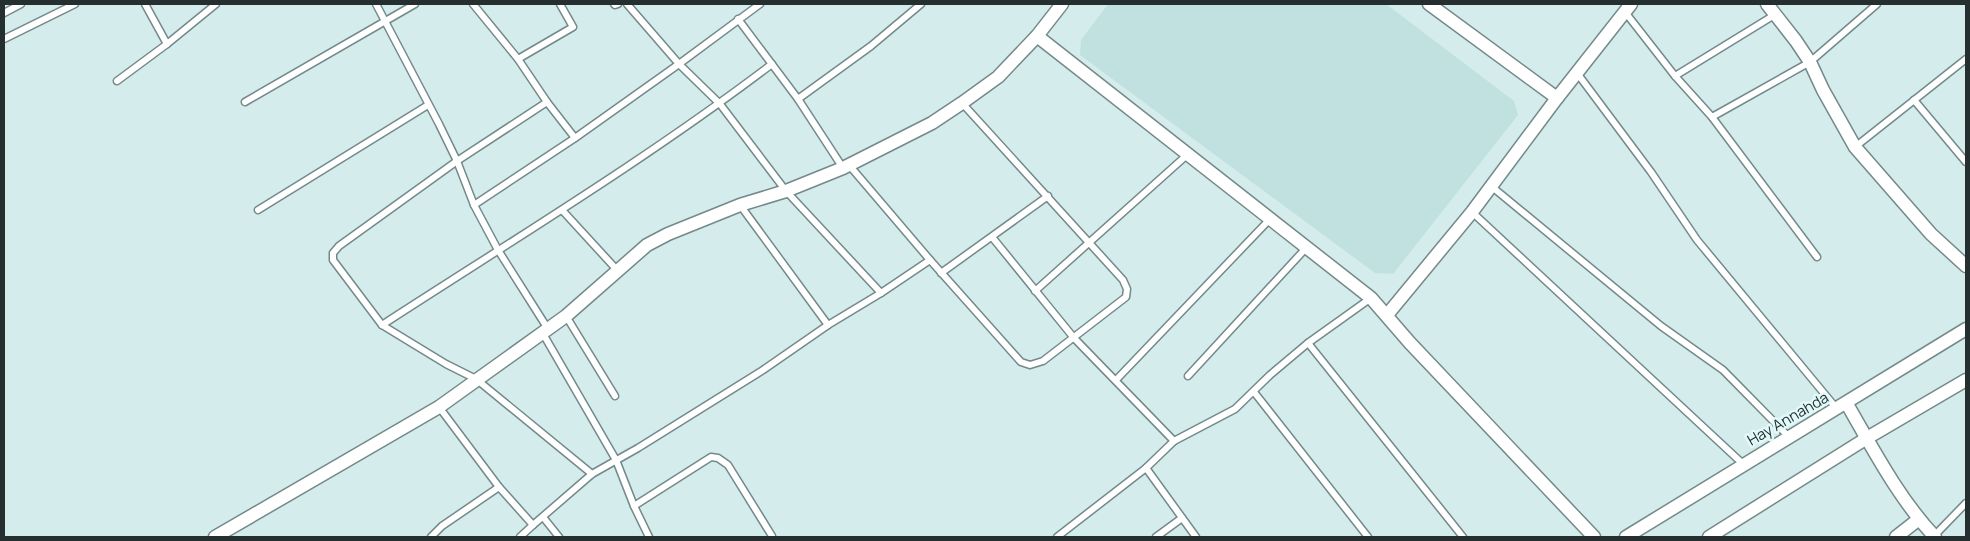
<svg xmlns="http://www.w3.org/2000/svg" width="1970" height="541" font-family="Manrope,sans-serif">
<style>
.built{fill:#c0e1e0}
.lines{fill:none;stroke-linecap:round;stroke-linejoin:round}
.service-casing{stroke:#748989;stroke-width:9}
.minor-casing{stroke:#748989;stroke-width:15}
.service{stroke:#fff;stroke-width:6}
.minor{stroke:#fff;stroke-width:12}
.labels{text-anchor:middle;stroke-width:5;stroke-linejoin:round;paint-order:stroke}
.street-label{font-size:15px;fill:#262f2f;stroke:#e1f9f9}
</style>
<rect width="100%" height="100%" fill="#d4eceb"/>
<!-- built -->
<path class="built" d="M1108,4H1386L1514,101L1518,115L1393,274L1375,273L1080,55L1081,40Z"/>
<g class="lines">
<!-- service casing -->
<g class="service-casing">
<g id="service">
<path d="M145,4L167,44"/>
<path d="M376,4L439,124L457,161L474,205L498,250L548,329"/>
<path d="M473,4L518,59L547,102"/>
<path d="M614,4L615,5L618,4"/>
<path d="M627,4L679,64L720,104L786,191L881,293"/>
<path d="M1625,12L1675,76L1712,117L1817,257"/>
<path d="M4,13L21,4"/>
<path d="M738,19L798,99L843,168"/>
<path d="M4,39L75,4"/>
<path d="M518,59L573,27L560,4"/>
<path d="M1577,73L1651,172L1697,240L1837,409"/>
<path d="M1675,76L1776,14"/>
<path d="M117,81L167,44L216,4"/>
<path d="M798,99L871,46L921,4"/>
<path d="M1914,100L1966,162"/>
<path d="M245,102L415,4"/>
<path d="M1712,117L1810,62L1877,4"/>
<path d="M575,138L547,102L457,161L339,246L333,253V260L382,325L446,364L476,379L592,474"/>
<path d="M1855,147L1966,59"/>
<path d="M1491,186L1661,326L1723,370L1789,437"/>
<path d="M474,205L575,138L679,64L760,4"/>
<path d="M740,205L828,325"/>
<path d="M258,210L428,105"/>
<path d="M562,210L617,270"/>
<path d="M1472,212L1743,464"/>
<path d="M992,237L1074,338L1174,441"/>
<path d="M930,260L1021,362L1030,365L1043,361L1126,297L1127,289L1123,280L962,103"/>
<path d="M941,273L1048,196"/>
<path d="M1035,291L1187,155"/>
<path d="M566,316L615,396"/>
<path d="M382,325C513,240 647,159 772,64"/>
<path d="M542,332L616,460L634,506L649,537"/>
<path d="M1308,343L1463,537"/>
<path d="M1188,376L1307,247"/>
<path d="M1116,380L1270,219"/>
<path d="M1254,392L1368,537"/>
<path d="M439,407L499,487L533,525L592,474L638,448L763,370L828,325L881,293L930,260L849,165"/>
<path d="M1146,468L1196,537"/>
<path d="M634,506L711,457L718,458L728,465L772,536"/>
<path d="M543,517L559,537"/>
<path d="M1934,536L1966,503"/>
<path d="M431,537L442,526L499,487"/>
<path d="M520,537L533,525"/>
<path d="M1057,537L1146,468L1174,441L1235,409L1270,375L1308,343L1371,298"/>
<path d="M1156,537L1182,518"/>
</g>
</g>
<!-- minor casing -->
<g class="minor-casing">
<g id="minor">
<path d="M1429,4L1557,98"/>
<path d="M1767,4L1796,41L1810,62L1823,90L1855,147L1931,234L1966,266"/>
<path d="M1037,36L1371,298L1410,343L1594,537"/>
<path d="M1387,315L1472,212L1557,98L1631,4"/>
<path d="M1847,404C1873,449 1899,499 1935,537"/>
<path d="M215,537L439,407L566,316L647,245L668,234L740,205L786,191L843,168L932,123L962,103L998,77L1037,36L1062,4"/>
<path d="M1626,537L1966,329"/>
<path d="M1709,537L1867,438L1966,380"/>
<path d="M1896,537L1919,519"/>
</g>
</g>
<!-- service -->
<use href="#service" class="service"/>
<!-- minor -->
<use href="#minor" class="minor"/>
</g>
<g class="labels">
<!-- street labels -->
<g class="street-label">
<text transform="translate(1788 419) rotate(-30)" y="5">Hay Annahda</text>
</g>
</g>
<!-- border -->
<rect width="1970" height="541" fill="none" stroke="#262f2f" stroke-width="10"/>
</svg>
